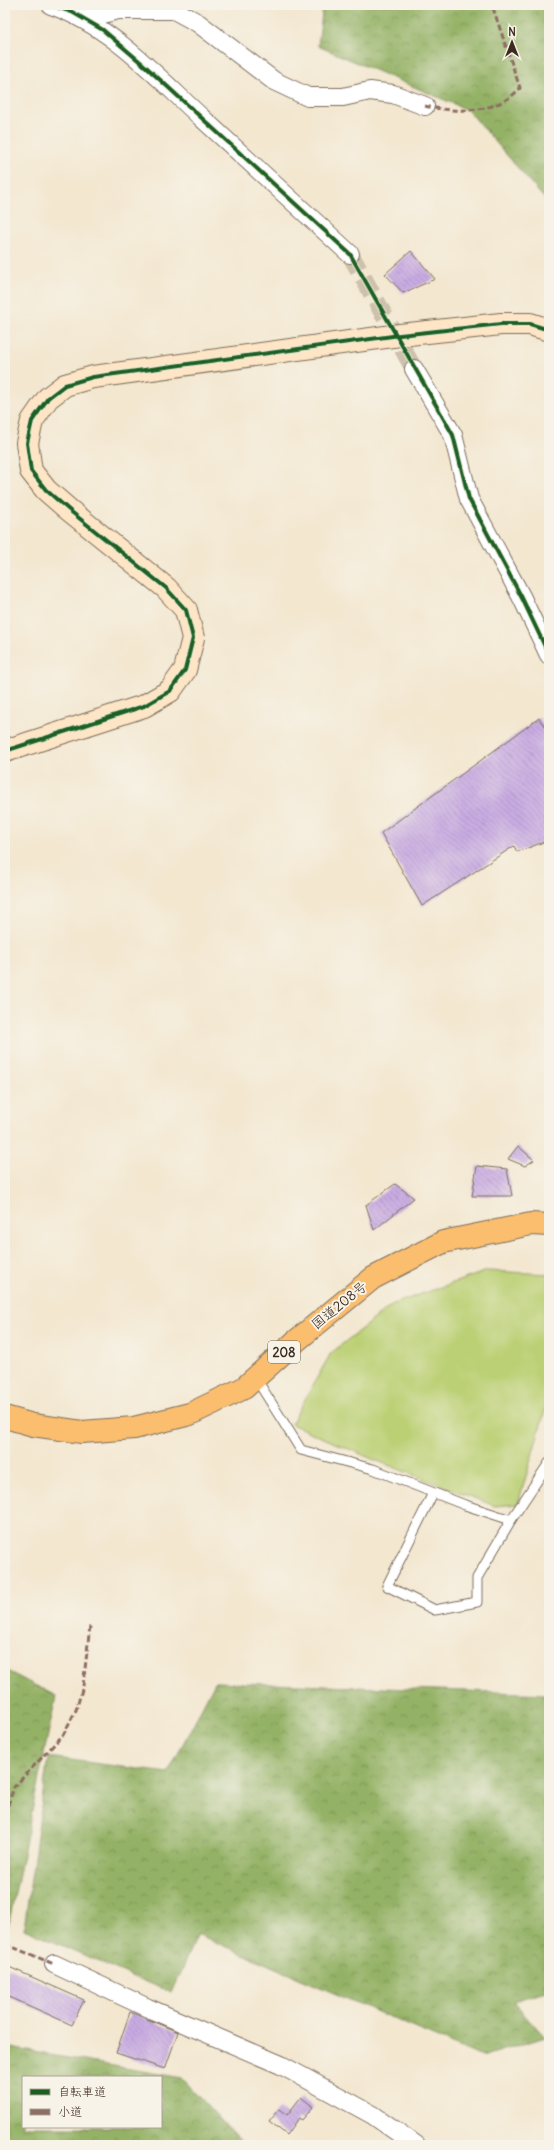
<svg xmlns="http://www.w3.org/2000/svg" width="554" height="2150" font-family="Delius,'Klee One',sans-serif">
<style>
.forest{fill:url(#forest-crowns);stroke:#686e42;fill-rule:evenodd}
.pitch{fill:#bbd074;stroke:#7b7d49}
.building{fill:url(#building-back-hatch)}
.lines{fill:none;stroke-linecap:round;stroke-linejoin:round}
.street-tunnel{stroke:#cec1ac;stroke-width:18;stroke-dasharray:18 9;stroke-linecap:butt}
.lane-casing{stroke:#7b6c5c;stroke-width:11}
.street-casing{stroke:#7b6c5c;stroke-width:20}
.secondary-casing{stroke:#7b6c5c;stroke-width:24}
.highway-casing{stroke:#7b6c5c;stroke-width:24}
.lane{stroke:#fff;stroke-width:9}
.street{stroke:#fff;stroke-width:18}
.secondary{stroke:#fde5c5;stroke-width:22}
.highway{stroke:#fbbe6e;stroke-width:22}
.quiet{stroke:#8d6e63;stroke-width:3;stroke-dasharray:6 3;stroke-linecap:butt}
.cycleway-casing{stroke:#f7f3e8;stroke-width:6}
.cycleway{stroke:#1b5e20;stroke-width:4}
.labels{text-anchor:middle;stroke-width:4;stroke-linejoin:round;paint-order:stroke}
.shield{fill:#f7f3e8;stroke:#73665b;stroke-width:1}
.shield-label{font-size:13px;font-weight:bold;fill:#3b2a1e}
.street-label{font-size:14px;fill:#3b2a1e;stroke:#f7f3e8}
</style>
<defs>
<pattern id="forest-crowns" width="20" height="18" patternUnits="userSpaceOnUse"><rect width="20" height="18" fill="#94b266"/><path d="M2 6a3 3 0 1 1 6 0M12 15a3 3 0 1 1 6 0" fill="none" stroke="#7a9153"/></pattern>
<pattern id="building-back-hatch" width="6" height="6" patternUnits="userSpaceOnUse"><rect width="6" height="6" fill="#c9ace3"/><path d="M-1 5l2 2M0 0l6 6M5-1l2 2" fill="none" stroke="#a48cb7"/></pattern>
</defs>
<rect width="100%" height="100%" fill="#f7f3e8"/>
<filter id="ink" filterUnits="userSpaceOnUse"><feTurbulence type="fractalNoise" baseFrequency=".025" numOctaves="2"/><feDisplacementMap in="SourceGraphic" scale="8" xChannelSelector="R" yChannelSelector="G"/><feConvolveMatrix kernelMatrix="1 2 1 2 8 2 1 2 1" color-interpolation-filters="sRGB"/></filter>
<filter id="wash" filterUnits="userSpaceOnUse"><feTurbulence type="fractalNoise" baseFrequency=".012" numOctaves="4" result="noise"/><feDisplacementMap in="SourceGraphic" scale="16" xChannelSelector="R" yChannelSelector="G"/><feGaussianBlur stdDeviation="0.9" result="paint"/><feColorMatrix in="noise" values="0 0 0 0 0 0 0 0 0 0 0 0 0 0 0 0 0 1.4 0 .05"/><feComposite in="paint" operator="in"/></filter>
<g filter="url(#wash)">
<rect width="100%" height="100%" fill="#f3e7d0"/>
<!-- forest -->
<g class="forest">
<path d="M323,5H549V204L468,110L318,46Z"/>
<path d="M5,1670L56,1696L5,1941Z"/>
<path d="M215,1682L549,1694V1990L513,2001L545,2037L482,2057L197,1934L171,1993L24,1929L48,1757L168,1773Z"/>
<path d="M5,2047L182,2078L244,2145H5ZM23,2077H161V2127H23Z"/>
</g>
<!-- pitch -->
<path class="pitch" d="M487,1271L549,1274V1397L518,1504L495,1506L372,1459L291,1424L331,1353L393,1304Z"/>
<g id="blocks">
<!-- building -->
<g class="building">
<path d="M411,251L435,279L403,293L385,274Z"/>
<path d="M539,718L549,733V840L517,852L514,846L422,906L381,833Z"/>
<path d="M518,1146L534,1160L525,1166L508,1159Z"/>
<path d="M477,1166L507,1169L512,1196H472Z"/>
<path d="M395,1184L414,1198L374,1230L366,1205Z"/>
<path d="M9,1967L84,2000L72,2025L5,1995V1975Z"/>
<path d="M130,2012L178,2032L165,2069L116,2053Z"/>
<path d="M301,2097L313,2107L302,2120L299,2118L287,2135L269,2121L279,2109L287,2115Z"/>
</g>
</g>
</g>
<g filter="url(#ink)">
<use href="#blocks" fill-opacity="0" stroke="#7b6c5c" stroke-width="1"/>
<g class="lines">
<!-- street-tunnel -->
<path class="street-tunnel" d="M350,254L414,369"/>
<!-- lane casing -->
<g class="lane-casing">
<g id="lane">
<path d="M255,1377L301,1450L373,1469L465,1505L511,1520L549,1463"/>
<path d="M433,1493L387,1586L435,1610L477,1602V1578L511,1520"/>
</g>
</g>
<!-- street casing -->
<g class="street-casing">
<g id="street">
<path d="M51,5C112,26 157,77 203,119C252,164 301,209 350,254"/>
<path d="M84,19L118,10H174L198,23L274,81L308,97H343L370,91L393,94L425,106"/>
<path d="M414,369L453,435L469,499L522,598L549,655"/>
<path d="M54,1964L148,2008L281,2065L373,2115L416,2145"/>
</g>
</g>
<!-- secondary casing -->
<g class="secondary-casing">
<path id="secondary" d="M5,751L144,706L170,691L185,670L193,638L186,610L166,588L69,510L46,490L31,471L27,443L32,421L48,398L65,385L93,377L400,335L501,324H530L549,330"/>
</g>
<!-- highway casing -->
<g class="highway-casing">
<path id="highway" d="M5,1417L33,1425L82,1432L134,1428L190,1414L244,1388L296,1341L373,1278L443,1242L531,1224L549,1225"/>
</g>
<!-- lane -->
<use href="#lane" class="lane"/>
<!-- street -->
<use href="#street" class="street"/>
<!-- secondary -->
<use href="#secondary" class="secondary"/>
<!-- highway -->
<use href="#highway" class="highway"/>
<!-- quiet -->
<g class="quiet">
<path d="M425,106C455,113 498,114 520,88L492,5"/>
<path d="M5,1814L14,1787L63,1735L76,1710L83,1686L90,1626"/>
<path d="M5,1944L54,1964"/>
</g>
<!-- cycleway casing -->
<g class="cycleway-casing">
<g id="cycleway">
<path d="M51,5L72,12L103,30L145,66L350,254L453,435L469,499L522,598L549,655"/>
<path d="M5,751L144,706L170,691L185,670L193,638L186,610L166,588L69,510L46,490L31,471L27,443L32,421L48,398L65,385L93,377L400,335L501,324H530L549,330"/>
</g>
</g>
<!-- cycleway -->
<use href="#cycleway" class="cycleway"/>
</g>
</g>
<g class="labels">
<!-- shield labels -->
<rect class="shield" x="268" y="1341" width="32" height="22" rx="3"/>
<g class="shield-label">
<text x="284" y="1357">208</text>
</g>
<!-- street labels -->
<g class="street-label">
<text transform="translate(339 1305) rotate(-39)" y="5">国道208号</text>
</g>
</g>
<!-- margin -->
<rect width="554" height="2150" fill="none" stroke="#f7f3e8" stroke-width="20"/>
<!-- legend -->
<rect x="22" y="2076" width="140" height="52" fill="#f7f3e8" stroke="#aca397"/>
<rect x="30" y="2089" width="20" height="6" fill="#1b5e20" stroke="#aca397"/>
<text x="58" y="2096" font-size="12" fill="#3b2a1e">自転車道</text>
<rect x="30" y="2109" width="20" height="6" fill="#8d6e63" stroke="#aca397"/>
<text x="58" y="2116" font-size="12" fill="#3b2a1e">小道</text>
<!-- north arrow -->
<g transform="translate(512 42)" stroke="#f7f3e8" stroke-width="3" paint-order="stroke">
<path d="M0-3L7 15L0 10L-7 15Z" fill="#3b2a1e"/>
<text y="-6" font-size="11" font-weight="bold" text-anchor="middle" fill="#3b2a1e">N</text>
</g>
</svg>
